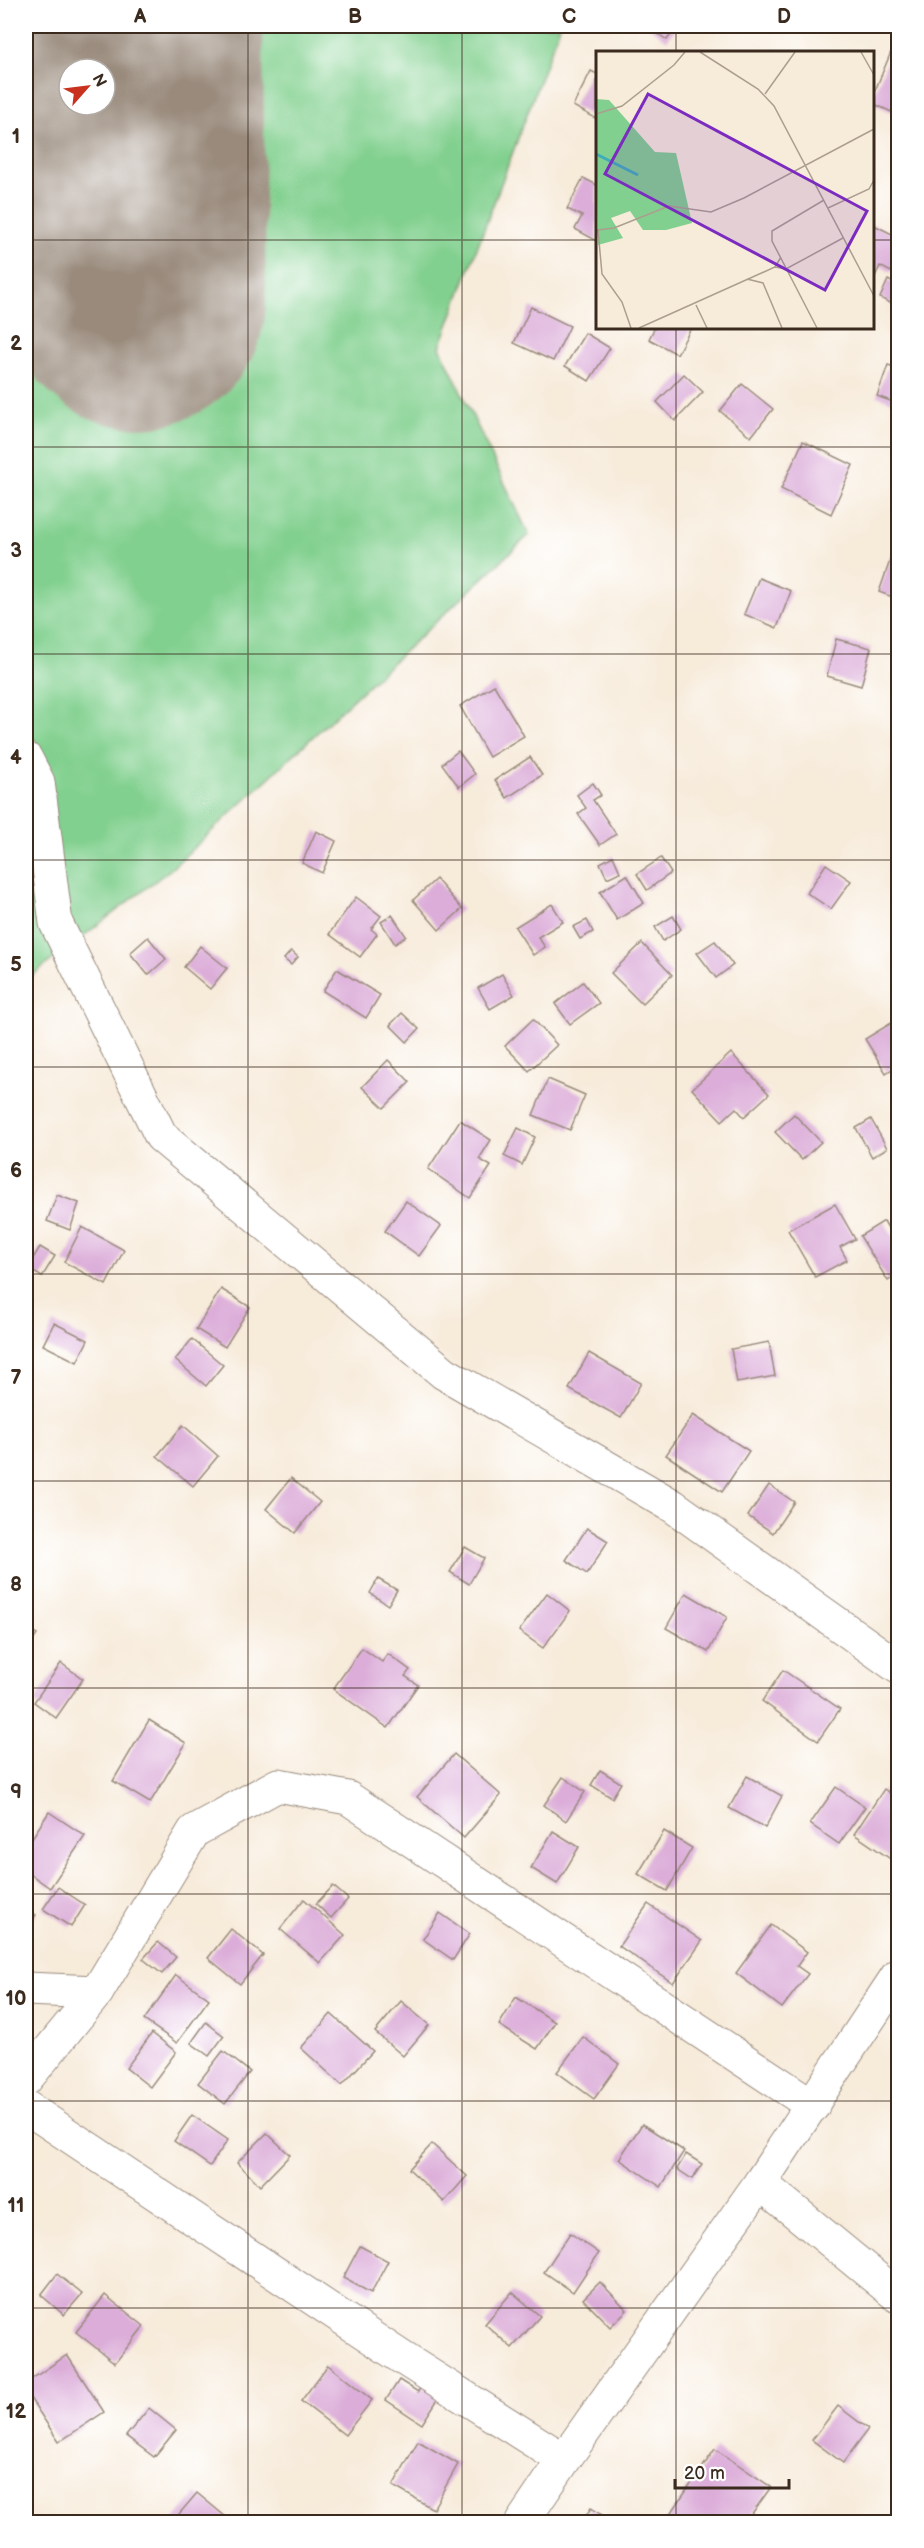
<svg xmlns="http://www.w3.org/2000/svg" width="924" height="2548" font-family="'Balsamiq Sans',sans-serif">
<style>
.green{fill:#82d08f;stroke:#5e7d56;stroke-width:1.5;fill-rule:evenodd}
.lines{fill:none;stroke-linecap:round;stroke-linejoin:round}
.runway{stroke:#998a7c;stroke-width:256}
.building{fill:#dcadd9}
.minor-casing{stroke:#998a7c;stroke-width:35}
.minor{stroke:#fff;stroke-width:33}
.grid{fill:none;stroke:#3b2a1e;stroke-width:1.5;stroke-opacity:0.55}
.inset-river{fill:none;stroke:#3facbc;stroke-width:3}
.inset-road{fill:none;stroke:#ac9e8f;stroke-width:1.5}
.view{fill:#7b2cbf;fill-opacity:0.15;stroke:#7b2cbf;stroke-width:3}
.inset-edge{fill:none;stroke:#3b2a1e;stroke-width:3}
.neatline{fill:none;stroke:#3b2a1e;stroke-width:2}
.grid-label{font-size:20px;text-anchor:middle;font-weight:bold;fill:#3b2a1e}
</style>
<rect width="100%" height="100%" fill="#fff"/>
<filter id="ink" filterUnits="userSpaceOnUse"><feTurbulence type="fractalNoise" baseFrequency=".0167" numOctaves="2"/><feDisplacementMap in="SourceGraphic" scale="12" xChannelSelector="R" yChannelSelector="G"/><feConvolveMatrix kernelMatrix="1 2 1 2 8 2 1 2 1" color-interpolation-filters="sRGB"/></filter>
<filter id="wash" filterUnits="userSpaceOnUse"><feTurbulence type="fractalNoise" baseFrequency=".008" numOctaves="4" result="noise"/><feDisplacementMap in="SourceGraphic" scale="24" xChannelSelector="R" yChannelSelector="G"/><feGaussianBlur stdDeviation="1.35" result="paint"/><feColorMatrix in="noise" values="0 0 0 0 0 0 0 0 0 0 0 0 0 0 0 0 0 1.4 0 .05"/><feComposite in="paint" operator="in"/></filter>
<g filter="url(#wash)">
<rect width="100%" height="100%" fill="#f7ebda"/>
<!-- green -->
<path class="green" d="M26,26H560L440,347L529,535L171,869L26,980ZM69,69H105V105H69Z"/>
<g class="lines">
<!-- runway -->
<path class="runway" d="M135,26L138,300"/>
</g>
<g id="blocks">
<!-- building -->
<g class="building">
<path d="M647,26H677L667,40Z"/>
<path d="M891,52L898,56V115L872,103V98Z"/>
<path d="M591,71L597,74V119L573,106Z"/>
<path d="M583,178L597,185V241L575,229L582,216L567,209Z"/>
<path d="M872,224L898,237V255L891,272L880,266L872,283Z"/>
<path d="M888,280L898,285V307L880,298Z"/>
<path d="M531,307L570,326L553,361L514,343Z"/>
<path d="M655,327H690L691,328L677,354L649,339Z"/>
<path d="M585,333L610,348L589,381L565,366Z"/>
<path d="M888,365L898,368V404L877,396Z"/>
<path d="M684,374L703,392L675,421L657,402Z"/>
<path d="M742,384L773,409L751,437L720,411Z"/>
<path d="M803,441L853,465L831,514L781,489Z"/>
<path d="M893,552L898,554V599L879,592Z"/>
<path d="M759,578L791,591L777,628L744,614Z"/>
<path d="M836,639L871,648L861,686L827,676Z"/>
<path d="M494,685L524,736L489,757L460,706Z"/>
<path d="M458,751L475,774L459,787L442,764Z"/>
<path d="M530,757L542,775L507,798L495,780Z"/>
<path d="M593,783L601,795L593,800L616,834L600,845L578,814L586,808L577,795Z"/>
<path d="M316,831L336,841L322,873L302,863Z"/>
<path d="M613,856L620,872L607,878L600,863Z"/>
<path d="M661,858L671,873L647,890L637,874Z"/>
<path d="M826,864L851,881L831,909L807,893Z"/>
<path d="M627,875L644,903L617,920L600,892Z"/>
<path d="M436,879L462,909L439,930L413,900Z"/>
<path d="M356,897L381,916L371,929L377,934L360,957L329,934Z"/>
<path d="M552,904L563,922L538,937L545,947L533,955L515,927Z"/>
<path d="M392,915L406,936L395,944L381,922Z"/>
<path d="M673,916L681,929L663,941L655,927Z"/>
<path d="M587,920L593,932L580,939L573,927Z"/>
<path d="M148,937L166,959L148,975L130,953Z"/>
<path d="M715,941L733,965L716,978L697,953Z"/>
<path d="M642,943L672,975L642,1004L611,973Z"/>
<path d="M200,946L227,968L210,989L184,967Z"/>
<path d="M291,951L298,957L291,965L284,959Z"/>
<path d="M337,969L380,995L366,1018L323,991Z"/>
<path d="M502,974L514,995L490,1009L478,988Z"/>
<path d="M583,982L599,1003L570,1024L555,1004Z"/>
<path d="M402,1013L419,1029L407,1042L390,1025Z"/>
<path d="M533,1019L557,1045L529,1071L505,1046Z"/>
<path d="M898,1019V1065L886,1073L865,1039Z"/>
<path d="M731,1053L769,1094L744,1117L736,1108L722,1121L692,1089Z"/>
<path d="M388,1060L410,1082L384,1108L362,1087Z"/>
<path d="M548,1079L585,1095L570,1130L533,1115Z"/>
<path d="M794,1114L821,1142L802,1160L775,1132Z"/>
<path d="M871,1119L887,1148L872,1157L856,1128Z"/>
<path d="M460,1120L491,1140L479,1159L491,1166L470,1198L428,1169Z"/>
<path d="M518,1128L535,1137L522,1165L504,1156Z"/>
<path d="M57,1195L79,1203L70,1230L47,1221Z"/>
<path d="M406,1201L441,1226L419,1256L385,1231Z"/>
<path d="M835,1204L855,1239L840,1247L847,1260L815,1277L788,1230Z"/>
<path d="M884,1221L898,1245V1274L888,1281L860,1236Z"/>
<path d="M82,1227L124,1250L106,1285L64,1262Z"/>
<path d="M40,1247L55,1256L42,1277L27,1268Z"/>
<path d="M221,1289L250,1307L225,1347L196,1329Z"/>
<path d="M54,1323L88,1340L77,1362L43,1345Z"/>
<path d="M192,1339L223,1365L206,1386L175,1360Z"/>
<path d="M769,1342L775,1376L737,1383L731,1349Z"/>
<path d="M589,1353L641,1383L621,1418L569,1389Z"/>
<path d="M693,1415L749,1451L722,1492L666,1455Z"/>
<path d="M183,1425L218,1456L193,1486L157,1456Z"/>
<path d="M291,1478L320,1502L295,1533L266,1509Z"/>
<path d="M769,1485L794,1502L773,1533L748,1516Z"/>
<path d="M587,1528L608,1541L587,1574L566,1560Z"/>
<path d="M465,1547L484,1558L469,1584L450,1572Z"/>
<path d="M378,1579L397,1590L388,1605L370,1593Z"/>
<path d="M547,1593L570,1611L543,1648L519,1631Z"/>
<path d="M686,1593L727,1617L708,1652L666,1628Z"/>
<path d="M26,1627L37,1635L26,1651Z"/>
<path d="M362,1648L382,1662L388,1654L410,1670L405,1676L418,1685L388,1728L333,1689Z"/>
<path d="M61,1663L83,1679L56,1718L34,1702Z"/>
<path d="M783,1670L840,1709L818,1741L762,1701Z"/>
<path d="M149,1720L186,1743L150,1803L113,1781Z"/>
<path d="M454,1754L501,1795L464,1838L417,1797Z"/>
<path d="M600,1770L621,1783L612,1798L591,1785Z"/>
<path d="M747,1776L782,1796L765,1828L729,1808Z"/>
<path d="M563,1777L585,1792L566,1821L544,1805Z"/>
<path d="M836,1787L865,1807L839,1844L810,1824Z"/>
<path d="M884,1789L898,1799V1864L854,1834Z"/>
<path d="M49,1812L85,1836L50,1888L26,1871V1847Z"/>
<path d="M553,1831L579,1847L557,1884L531,1868Z"/>
<path d="M664,1831L692,1848L667,1891L638,1874Z"/>
<path d="M333,1886L348,1899L331,1918L316,1904Z"/>
<path d="M58,1887L85,1905L71,1927L43,1909Z"/>
<path d="M304,1899L345,1935L320,1963L280,1929Z"/>
<path d="M648,1904L702,1941L673,1983L619,1946Z"/>
<path d="M26,1908L36,1915L26,1930Z"/>
<path d="M440,1913L470,1934L453,1960L423,1939Z"/>
<path d="M771,1925L807,1952L797,1966L808,1974L782,2008L736,1973Z"/>
<path d="M231,1929L263,1955L240,1984L208,1958Z"/>
<path d="M158,1942L176,1957L162,1974L143,1959Z"/>
<path d="M176,1975L209,1999L177,2043L144,2020Z"/>
<path d="M516,1997L555,2022L537,2049L499,2025Z"/>
<path d="M401,2001L429,2025L403,2056L375,2032Z"/>
<path d="M331,2014L373,2051L342,2085L301,2048Z"/>
<path d="M206,2022L224,2036L209,2056L191,2043Z"/>
<path d="M152,2033L176,2052L150,2087L126,2068Z"/>
<path d="M583,2037L619,2064L594,2099L557,2072Z"/>
<path d="M223,2051L250,2072L225,2104L198,2083Z"/>
<path d="M192,2115L228,2140L210,2166L174,2141Z"/>
<path d="M642,2124L684,2151L661,2187L619,2159Z"/>
<path d="M267,2133L290,2155L260,2186L237,2163Z"/>
<path d="M432,2144L467,2176L444,2202L409,2169Z"/>
<path d="M686,2154L702,2164L692,2179L677,2169Z"/>
<path d="M570,2233L599,2253L573,2292L544,2272Z"/>
<path d="M360,2246L388,2261L371,2293L343,2278Z"/>
<path d="M57,2274L82,2294L64,2315L41,2295Z"/>
<path d="M600,2282L627,2310L610,2327L583,2299Z"/>
<path d="M512,2292L540,2316L512,2348L485,2324Z"/>
<path d="M105,2295L144,2326L115,2363L76,2332Z"/>
<path d="M67,2355L104,2412L59,2442L26,2392V2383Z"/>
<path d="M328,2365L372,2400L345,2435L301,2401Z"/>
<path d="M399,2380L418,2392L422,2384L440,2396L422,2424L386,2400Z"/>
<path d="M838,2406L868,2429L843,2463L812,2440Z"/>
<path d="M149,2408L176,2430L154,2457L126,2436Z"/>
<path d="M418,2441L458,2464L433,2509L393,2486Z"/>
<path d="M715,2449L771,2487L746,2522H665Z"/>
<path d="M197,2493L232,2522L173,2521Z"/>
<path d="M591,2508L613,2522H582Z"/>
</g>
</g>
</g>
<g filter="url(#ink)">
<use href="#blocks" fill-opacity="0" stroke="#998a7c" stroke-width="1.5"/>
<g class="lines">
<!-- minor casing -->
<g class="minor-casing">
<g id="minor">
<path d="M26,759L38,782L56,923L161,1136L444,1373L673,1506L898,1667"/>
<path d="M26,1989L97,1992"/>
<path d="M26,2079L97,1992L194,1831L278,1785L348,1798L813,2106"/>
<path d="M26,2107L401,2357L564,2460"/>
<path d="M760,2183L898,2296"/>
<path d="M522,2522L564,2460L760,2183L898,1975"/>
</g>
</g>
<!-- minor -->
<use href="#minor" class="minor"/>
</g>
</g>
<!-- grid -->
<path class="grid" d="M248,26V2522M462,26V2522M676,26V52M26,240H597M872,240H898M676,327V2522M26,447H898M26,654H898M26,860H898M26,1067H898M26,1274H898M26,1481H898M26,1688H898M26,1894H898M26,2101H898M26,2308H898"/>
<!-- overview -->
<g transform="translate(596 51)">
<rect width="278" height="278" fill="#f7ebda"/>
<path d="M0,48L13,49L59,101L80,102L96,172L70,179H47L34,160L15,167L27,187L2,194Z" fill="#82d08f"/>
<path class="inset-river" d="M0,103L42,124"/>
<path class="inset-road" d="M104,1L162,38L178,55L278,245M265,1L278,24M169,43L199,1M0,63L26,55L78,14L89,1M232,157L273,138L278,129M179,216L190,218L247,187M151,228L167,232L186,277M100,254L111,277M35,277L26,251L6,223L2,179L18,177L73,155L115,161L148,147L278,78M43,277L179,216L185,206M221,277L176,190V180L228,149"/>
<path class="view" d="M52,43L271,160L229,239L9,123Z"/>
<rect width="278" height="278" class="inset-edge"/>
</g>
<!-- margin -->
<rect width="924" height="2548" fill="none" stroke="#fff" stroke-width="66"/>
<!-- north arrow -->
<g transform="translate(87 87) rotate(62)"><circle r="28" fill="#ffffff" stroke="#b1aaa5" stroke-width="1.5"/>
<path d="M0-4.5L10 22L0 15L-10 22Z" fill="#c8321e"/>
<text y="-9" font-size="16" font-weight="bold" text-anchor="middle" fill="#3b2a1e">N</text>
</g>
<!-- scale -->
<path d="M675 2479v9h114v-9" fill="none" stroke="#3b2a1e" stroke-width="3"/>
<text x="684" y="2479" font-size="18" fill="#3b2a1e" stroke="#ffffff" stroke-width="4.5" paint-order="stroke">20 m</text>
<rect x="33" y="33" width="858" height="2482" class="neatline"/>
<g class="grid-label">
<text x="140" y="23">A</text>
<text x="355" y="23">B</text>
<text x="569" y="23">C</text>
<text x="784" y="23">D</text>
<text x="16" y="143">1</text>
<text x="16" y="350">2</text>
<text x="16" y="557">3</text>
<text x="16" y="764">4</text>
<text x="16" y="971">5</text>
<text x="16" y="1177">6</text>
<text x="16" y="1384">7</text>
<text x="16" y="1591">8</text>
<text x="16" y="1798">9</text>
<text x="16" y="2005">10</text>
<text x="16" y="2212">11</text>
<text x="16" y="2418">12</text>
</g>
</svg>
